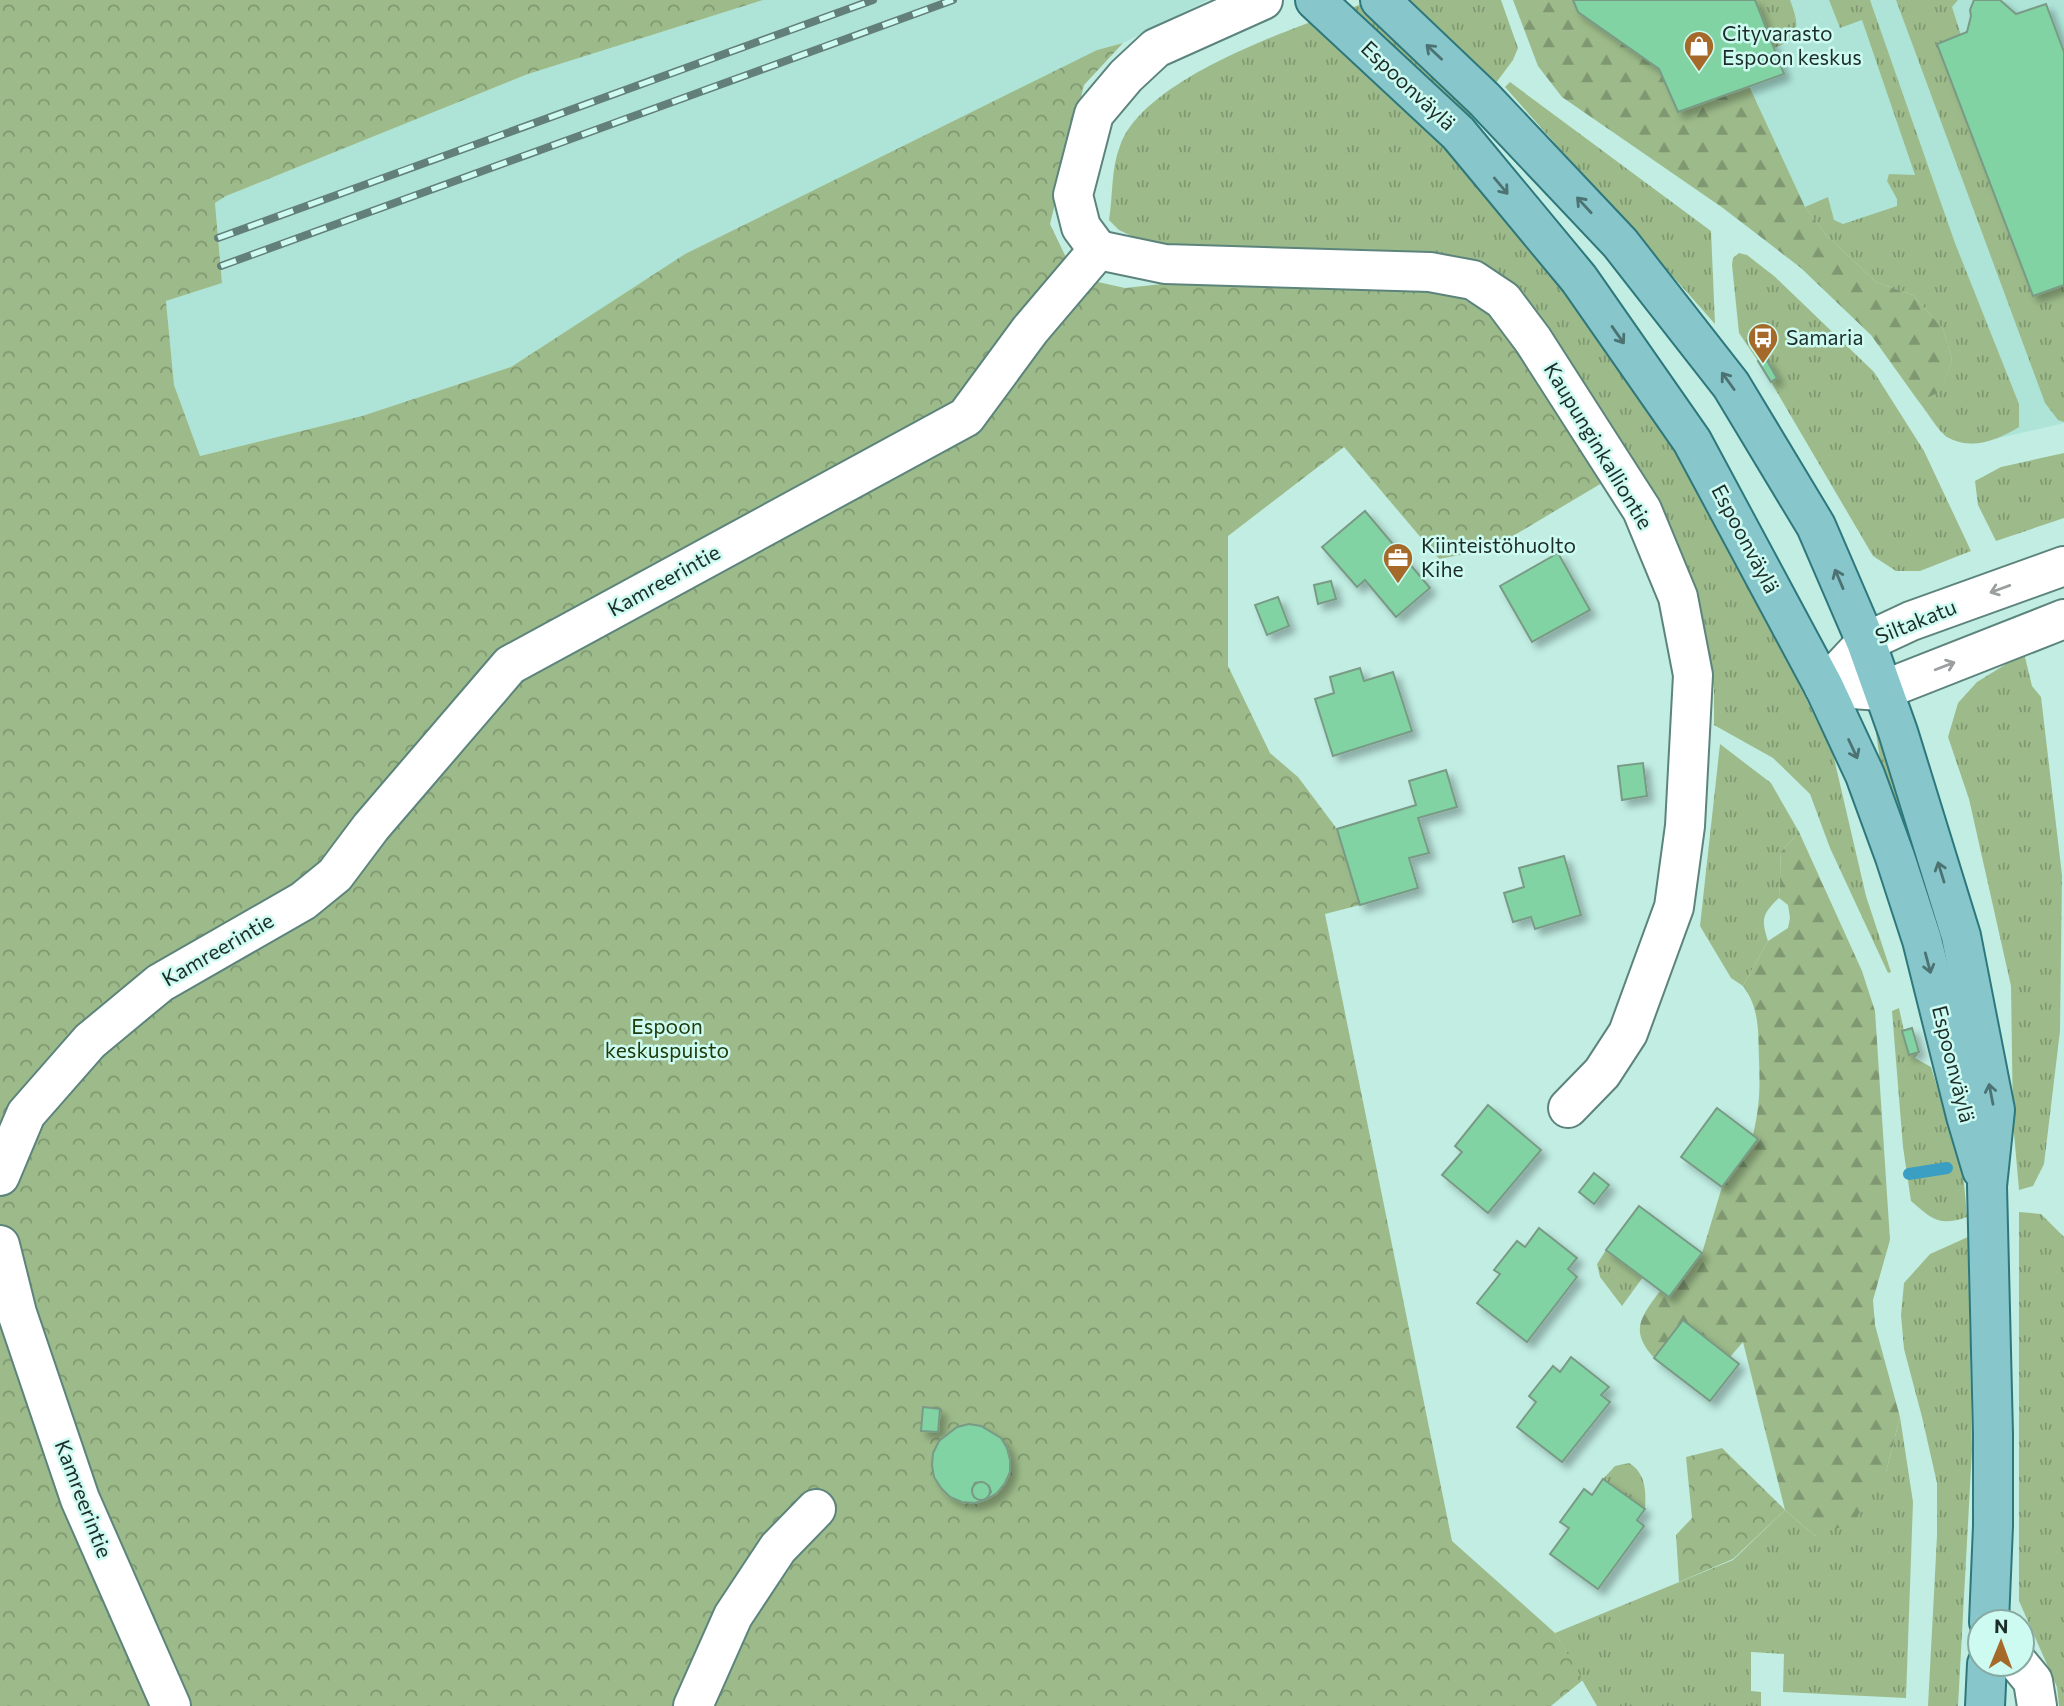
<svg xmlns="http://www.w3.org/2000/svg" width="2064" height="1706" font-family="Commissioner,sans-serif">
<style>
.built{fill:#aee4d8}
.grass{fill:url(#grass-tufts)}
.forest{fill:url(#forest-firs)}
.park{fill:url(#park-crowns)}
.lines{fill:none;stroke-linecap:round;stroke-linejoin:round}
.stream{stroke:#3b9fc3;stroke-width:12}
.building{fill:#82d3a3;stroke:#799a85;stroke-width:2;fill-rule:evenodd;filter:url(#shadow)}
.minor-casing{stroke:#5c847c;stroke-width:42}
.major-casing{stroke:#2e787c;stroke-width:42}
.minor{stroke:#fff;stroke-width:38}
.major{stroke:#87c6cb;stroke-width:38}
.rail-casing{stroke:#637f79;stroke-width:8}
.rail{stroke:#cefbf1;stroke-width:5;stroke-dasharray:16;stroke-linecap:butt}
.oneway{stroke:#4c7272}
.oneway2{stroke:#99a09f}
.labels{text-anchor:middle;stroke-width:5;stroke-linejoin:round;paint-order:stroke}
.poi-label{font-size:21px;fill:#1c2d29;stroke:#cefbf1;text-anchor:start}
.street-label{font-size:21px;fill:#1c2d29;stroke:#cefbf1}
.park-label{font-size:21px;fill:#203b0a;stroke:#cefbf1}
</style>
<defs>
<pattern id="grass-tufts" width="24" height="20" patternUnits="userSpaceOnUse" patternTransform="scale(1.75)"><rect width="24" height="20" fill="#9dbb8a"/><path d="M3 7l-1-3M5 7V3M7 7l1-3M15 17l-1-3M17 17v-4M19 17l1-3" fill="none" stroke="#7f9871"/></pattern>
<pattern id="forest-firs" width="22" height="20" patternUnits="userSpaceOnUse" patternTransform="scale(1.75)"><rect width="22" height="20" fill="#9dbb8a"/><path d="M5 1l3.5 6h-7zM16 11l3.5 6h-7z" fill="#7f9871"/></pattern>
<pattern id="park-crowns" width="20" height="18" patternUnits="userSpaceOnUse" patternTransform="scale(1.75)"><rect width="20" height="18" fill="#9dbb8a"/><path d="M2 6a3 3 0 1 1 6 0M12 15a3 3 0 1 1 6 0" fill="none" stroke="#7f9871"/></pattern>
<filter id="shadow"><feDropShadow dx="6" dy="6" stdDeviation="3.5" flood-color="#0004"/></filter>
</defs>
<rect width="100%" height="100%" fill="#c1ede3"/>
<!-- built -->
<g class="built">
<path d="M763,0H1208L1123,43L1097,50L685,254L511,367L362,416L200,456L174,385L166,301L222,283L215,203L226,196L528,74Z"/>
<path d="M1513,0H2064V423L1973,444L1946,436L1871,335L1801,268L1723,208L1562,97L1538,66Z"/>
</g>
<!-- grass -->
<g class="grass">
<path d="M1374,0H1501L1518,48L1513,60L1447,149L1570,297L1639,388L1743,569L1833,754L1866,896L1891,972L1888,973L1830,848L1810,794L1773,758L1714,725V688L1681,564L1599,414L1438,256L1364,249L1211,251L1140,240L1119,230L1109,220C1113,196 1111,168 1120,146C1145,75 1307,23 1374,0Z"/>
<path d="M1755,0H1790C1799,24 1802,38 1774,48Z"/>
<path d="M1829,0H1870L1955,243L2019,404V427C1998,440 1971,451 1947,437C1938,431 1926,410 1919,402L1941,390L1952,359L1943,329L1913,295L1876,282L1826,235L1805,207L1828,197L1834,220L1843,224L1897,206V199L1887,181L1889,174L1915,175L1862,20L1840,28Z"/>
<path d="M1896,0H1958L1952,7L1961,35L1937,44L2033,295L2064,285V422L2058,420L2045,403Z"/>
<path d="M1510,82L1711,231L1715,324L1505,87Z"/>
<path d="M1739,253L1747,255L1774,276L1874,372L1924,451L1971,551L1920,571H1896L1873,556L1771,382L1777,378L1765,358L1758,361L1739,333L1732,265L1733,258Z"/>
<path d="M2064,453V518L1996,541L1978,505L1975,481L2001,467Z"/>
<path d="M2024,653L2032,686L2041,697L2062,875L2060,1031L2044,1164L2033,1186L2019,1190L2013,1122L2011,986L1969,799L1948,737L1958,703L1977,682Z"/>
<path d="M1881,729L1948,933L1938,936L1883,780L1876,733Z"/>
<path d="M1720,744L1771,783L1799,832L1781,852L1779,898C1762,914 1761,919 1768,941L1743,986L1731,978L1700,926Z"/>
<path d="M1899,1008L1909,1054L1919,1052L1915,1058L1931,1067L1963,1171L1967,1217C1939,1227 1932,1219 1911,1201L1903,1147L1892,1011Z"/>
<path d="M2019,1212L2041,1214L2064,1237V1706H2059L2057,1687L2019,1601Z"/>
<path d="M1968,1237L1972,1450L1958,1706H1928L1937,1536V1483L1922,1417L1904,1349L1901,1315L1904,1283L1930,1254Z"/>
<path d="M1606,1250L1643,1277L1622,1306L1600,1277L1597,1264Z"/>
<path d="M1900,1417L1913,1502L1906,1698L1783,1692L1784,1654L1751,1652V1691L1761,1692V1706H1597L1555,1633L1733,1560L1785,1510L1815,1536L1886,1472Z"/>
<path d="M1629,1463C1646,1473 1646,1492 1645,1509L1603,1479L1615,1466Z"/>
</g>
<!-- forest -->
<g class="forest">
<path d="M1513,0H1573L1578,12L1659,69L1679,111L1749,86L1805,207L1826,235L1876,282L1913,295L1943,329L1952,359L1941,391L1919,402L1871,335L1801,268L1723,208L1562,97L1538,66Z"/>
<path d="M1799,832L1862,971L1875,1011L1890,1240L1873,1300L1875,1325L1900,1417L1886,1472L1853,1523L1815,1536L1785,1510L1743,1342L1730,1357L1683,1321L1654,1358C1629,1330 1641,1317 1660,1291L1669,1297L1702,1253L1722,1187L1758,1139L1753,1135C1760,1105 1760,1089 1759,1059C1758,1032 1760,1009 1743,986L1768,941L1788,928L1790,918L1788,905L1779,898L1781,852Z"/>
</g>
<!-- park -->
<g class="park">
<path d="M0,0H763L528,74L226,196L215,203L222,283L166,301L174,385L200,456L362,416L511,367L685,254L1097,50L1123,43L1084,85L1050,224L1073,272L1098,282L1125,288L1181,282L1441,288L1494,315L1602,483L1491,549L1439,559L1344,447L1228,536V666L1270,753L1298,777L1337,829L1360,905L1325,914L1452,1541L1555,1633L1583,1680L1551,1706H0Z"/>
<path d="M1722,1448L1785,1510L1733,1559L1679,1582L1676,1535L1692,1518L1686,1457Z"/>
</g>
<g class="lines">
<!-- stream -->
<path class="stream" d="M1909,1174L1947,1168"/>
</g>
<!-- building -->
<g class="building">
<path d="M1573,0H1755L1784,74L1678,112L1659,69L1578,12Z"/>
<path d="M1974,0H2000L2016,14L2046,4L2064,52V285L2033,296L1937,44L1967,32L1971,16L1970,10Z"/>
<path d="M1765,357L1777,378L1771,382L1758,361Z"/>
<path d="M1365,511L1430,588L1396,617L1365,580L1357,587L1322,547Z"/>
<path d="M1558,553L1590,610L1532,642L1500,586Z"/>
<path d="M1331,581L1336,599L1318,604L1314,585Z"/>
<path d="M1278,597L1289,626L1267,635L1255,605Z"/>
<path d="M1360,668L1364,681L1393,672L1412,731L1333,756L1315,699L1334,693L1330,677Z"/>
<path d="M1643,763L1647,796L1622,800L1618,766Z"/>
<path d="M1446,770L1457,807L1418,818L1429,853L1409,858L1418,888L1360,905L1337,829L1416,805L1409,781Z"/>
<path d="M1564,856L1581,915L1535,929L1531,917L1513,922L1504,893L1524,887L1519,868Z"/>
<path d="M1912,1028L1919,1052L1909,1055L1902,1031Z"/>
<path d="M1488,1105L1541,1150L1488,1213L1442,1175L1462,1152L1455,1146Z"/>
<path d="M1717,1108L1758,1139L1722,1187L1681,1157Z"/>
<path d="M1594,1173L1609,1185L1594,1204L1579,1192Z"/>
<path d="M1639,1206L1702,1253L1669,1297L1606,1250Z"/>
<path d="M1539,1228L1577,1258L1568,1269L1577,1277L1527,1342L1477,1303L1500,1274L1494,1270L1517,1241L1525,1247Z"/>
<path d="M1683,1320L1739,1364L1710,1401L1654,1358Z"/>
<path d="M1571,1357L1609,1387L1601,1395L1610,1402L1562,1462L1517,1427L1536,1402L1529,1396L1553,1366L1560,1372Z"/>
<path d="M923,1407L940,1409L938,1432L921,1431Z"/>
<path d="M969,1424L981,1426L1001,1438L1007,1448L1010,1460V1472L1005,1483L997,1493L987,1499L975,1503L962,1502L950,1497L941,1488L934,1477L932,1465L933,1453L939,1441L957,1427ZM981,1482L989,1486L991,1492L985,1499L980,1500L974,1497L972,1489L975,1483Z"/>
<path d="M1603,1479L1645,1509L1637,1520L1644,1526L1598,1589L1550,1554L1569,1528L1560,1522L1584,1489L1592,1495Z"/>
<circle cx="981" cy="1491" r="9"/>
</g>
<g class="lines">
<!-- minor casing -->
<g class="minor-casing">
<g id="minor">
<path d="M1098,250L1165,264L1430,272L1473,280L1503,300L1533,340L1642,510L1678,597L1693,675L1685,826L1674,907L1628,1033L1602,1073L1568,1108"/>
<path d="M1098,250L1081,227L1073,195L1094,114L1126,76L1156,48L1263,0"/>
<path d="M1824,687L1866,642L1911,621L2064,566"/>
<path d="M1824,687L1881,691L2064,619"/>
<path d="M0,1176L26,1114L90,1041L160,983L303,901L335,875L371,827L510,665L966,417L1030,330L1098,250"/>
<path d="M0,1245L17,1313L80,1499L171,1706"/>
<path d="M2019,1664L2033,1681L2037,1706"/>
<path d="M693,1706L733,1616L778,1548L816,1509"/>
</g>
</g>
<!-- major casing -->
<g class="major-casing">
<g id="major">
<path d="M1315,0L1458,133L1579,279L1692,441L1824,687L1865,775L1895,857L1922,940L1966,1116L1982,1170"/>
<path d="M1380,0L1484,99L1620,243L1731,385L1816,526L1866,642L1898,732L1961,936L1995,1110L1987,1186L1993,1434V1526L1989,1622"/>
<path d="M1985,1706L1987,1664"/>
</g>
</g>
<!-- minor -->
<use href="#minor" class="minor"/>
<!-- major -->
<use href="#major" class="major"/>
<!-- rail casing -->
<g class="rail-casing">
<g id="rail">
<path d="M218,238L873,0"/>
<path d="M221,266L953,0"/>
</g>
</g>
<!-- rail -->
<use href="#rail" class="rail"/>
</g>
<!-- one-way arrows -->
<defs><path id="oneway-shaft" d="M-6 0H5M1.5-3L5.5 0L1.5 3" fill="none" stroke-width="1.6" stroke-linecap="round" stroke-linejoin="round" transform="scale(1.75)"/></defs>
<g class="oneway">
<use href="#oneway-shaft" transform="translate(1434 52) rotate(-137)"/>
<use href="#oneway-shaft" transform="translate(1501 186) rotate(50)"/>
<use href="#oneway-shaft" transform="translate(1584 205) rotate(-133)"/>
<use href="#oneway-shaft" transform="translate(1618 335) rotate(55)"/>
<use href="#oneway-shaft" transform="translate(1728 381) rotate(-126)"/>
<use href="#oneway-shaft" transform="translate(1839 579) rotate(-113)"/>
<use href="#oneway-shaft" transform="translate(1853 749) rotate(65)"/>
<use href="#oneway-shaft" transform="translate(1941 872) rotate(-107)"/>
<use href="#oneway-shaft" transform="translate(1928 963) rotate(75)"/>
<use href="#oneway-shaft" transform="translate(1991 1094) rotate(-101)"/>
</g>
<g class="oneway2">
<use href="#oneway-shaft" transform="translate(2000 589) rotate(160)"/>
<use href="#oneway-shaft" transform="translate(1945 666) rotate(-21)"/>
</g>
<!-- icons -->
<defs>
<g id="shop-pin" transform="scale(1.575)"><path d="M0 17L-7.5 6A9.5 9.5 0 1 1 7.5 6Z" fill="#a56a2a" stroke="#cefbf1"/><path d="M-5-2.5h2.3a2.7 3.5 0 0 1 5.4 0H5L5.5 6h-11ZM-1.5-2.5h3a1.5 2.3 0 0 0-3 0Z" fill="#fff"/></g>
<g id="bus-pin" transform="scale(1.575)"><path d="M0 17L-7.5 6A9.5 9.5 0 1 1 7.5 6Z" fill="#a56a2a" stroke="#cefbf1"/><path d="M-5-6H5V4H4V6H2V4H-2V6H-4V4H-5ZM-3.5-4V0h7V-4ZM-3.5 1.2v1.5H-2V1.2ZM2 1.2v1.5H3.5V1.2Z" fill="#fff"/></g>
<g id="office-pin" transform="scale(1.575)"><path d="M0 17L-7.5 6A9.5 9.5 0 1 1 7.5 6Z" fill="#a56a2a" stroke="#cefbf1"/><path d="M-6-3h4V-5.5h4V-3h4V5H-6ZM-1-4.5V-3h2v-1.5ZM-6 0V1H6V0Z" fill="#fff"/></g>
</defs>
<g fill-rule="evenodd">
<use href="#shop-pin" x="1699" y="46"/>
<use href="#bus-pin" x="1763" y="338"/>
<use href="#office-pin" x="1398" y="558"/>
</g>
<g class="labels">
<!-- poi labels -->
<g class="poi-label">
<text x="1722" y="41">Cityvarasto<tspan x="1722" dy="24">Espoon keskus</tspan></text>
<text x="1786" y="345">Samaria</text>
<text x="1421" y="553">Kiinteistöhuolto<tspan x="1421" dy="24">Kihe</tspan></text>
</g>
<!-- street labels -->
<g class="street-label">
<text transform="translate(1408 86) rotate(43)" y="7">Espoonväylä</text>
<text transform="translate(1598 446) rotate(59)" y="7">Kaupunginkalliontie</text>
<text transform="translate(1745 539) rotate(62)" y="7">Espoonväylä</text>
<text transform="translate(664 581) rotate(-29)" y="7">Kamreerintie</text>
<text transform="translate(1916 622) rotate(-22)" y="7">Siltakatu</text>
<text transform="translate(218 950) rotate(-30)" y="7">Kamreerintie</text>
<text transform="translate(1953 1064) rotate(76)" y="7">Espoonväylä</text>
<text transform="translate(83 1499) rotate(69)" y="7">Kamreerintie</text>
</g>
<!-- park labels -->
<g class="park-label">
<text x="667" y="1034">Espoon<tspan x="667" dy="24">keskuspuisto</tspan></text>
</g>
</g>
<!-- north arrow -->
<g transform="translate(2001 1643) rotate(1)"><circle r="33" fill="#cefbf1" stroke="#87a9a1" stroke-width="2"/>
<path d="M0-5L12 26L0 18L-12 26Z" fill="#a56a2a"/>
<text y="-10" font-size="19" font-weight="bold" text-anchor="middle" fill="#1c2d29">N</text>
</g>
</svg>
